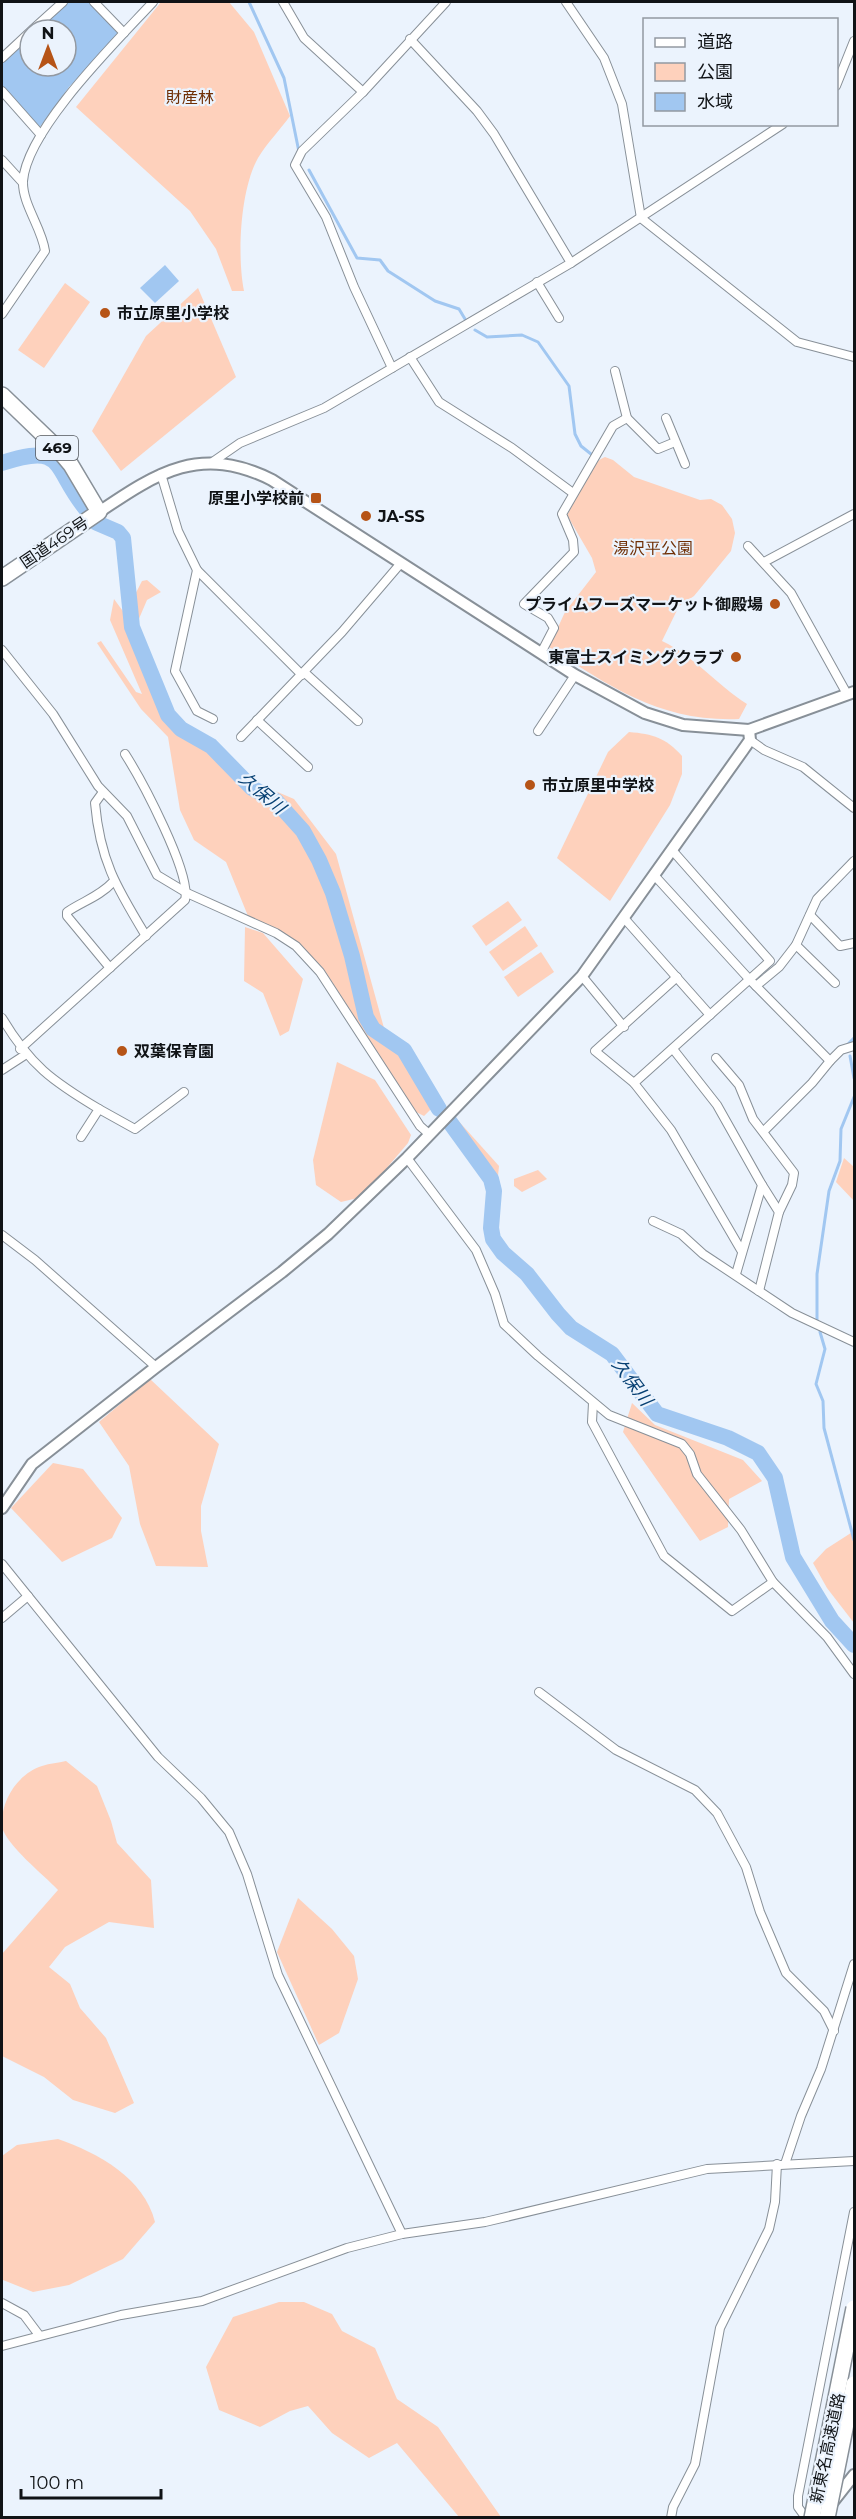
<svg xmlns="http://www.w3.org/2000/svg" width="856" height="2519" font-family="Montserrat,'Noto Sans JP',sans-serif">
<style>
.green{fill:#fed1bc}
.water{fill:#a1c7f1}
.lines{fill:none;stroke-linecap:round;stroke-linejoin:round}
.stream{stroke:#a1c7f1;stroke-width:3}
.river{stroke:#a1c7f1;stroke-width:16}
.street-casing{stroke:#889098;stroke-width:10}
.secondary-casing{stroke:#889098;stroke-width:14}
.highway-casing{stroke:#889098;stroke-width:18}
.street{stroke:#fff;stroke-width:8}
.secondary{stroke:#fff;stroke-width:10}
.highway{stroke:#fff;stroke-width:15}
.highway-bridge-casing{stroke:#889098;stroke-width:18;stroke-linecap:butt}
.highway-bridge{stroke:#fff;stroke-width:15}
.poi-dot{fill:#b65417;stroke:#ebf3fd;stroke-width:2}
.labels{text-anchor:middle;stroke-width:4.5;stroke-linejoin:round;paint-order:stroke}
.shield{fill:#ebf3fd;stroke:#52565b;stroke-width:1.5}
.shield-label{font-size:15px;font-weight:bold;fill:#101316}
.park-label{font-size:16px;fill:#703006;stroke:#ebf3fd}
.poi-label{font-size:16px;font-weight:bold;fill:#101316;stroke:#ebf3fd;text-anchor:start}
.street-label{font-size:16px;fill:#101316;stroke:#ebf3fd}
.water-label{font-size:18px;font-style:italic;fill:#074073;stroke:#ebf3fd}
</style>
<rect width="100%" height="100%" fill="#ebf3fd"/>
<!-- green -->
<g class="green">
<path d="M161,2H229L254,32L290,116C280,130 267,143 258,158C240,190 237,256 244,291H232L216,249L190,211L76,107Z"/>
<path d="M65,283L90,302L44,368L18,350Z"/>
<path d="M198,288L236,377L121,471L92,431L146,336Z"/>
<path d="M605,457L613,460L634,477L700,500L711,499L722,505L732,519L735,533L731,551L694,596L679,606L662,641C695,657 716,684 747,704L739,719C661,722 612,688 549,647L565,612L596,572L592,558L567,515C577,499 589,462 605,457Z"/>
<path d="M147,580L161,592L147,600L132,635L160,710L181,726L213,739L247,779L294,799L336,854L384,1028L407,1049L439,1101L424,1116L416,1112L323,968L298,943L248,916L226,862L194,840L180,810L168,737L141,709L97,643L101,641L136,692L142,694L110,620L114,599L125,614L142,581Z"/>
<path d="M629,732C653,734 666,738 682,756V774L670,805L610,901L557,858L608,752Z"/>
<path d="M508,901L522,920L486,946L472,926Z"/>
<path d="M525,926L538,946L503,971L489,952Z"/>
<path d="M245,927L263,933L303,979L289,1031L280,1036L263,993L244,981Z"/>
<path d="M541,952L554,972L518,997L504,977Z"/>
<path d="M337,1062L375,1080L411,1135L408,1143L362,1197L341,1202L316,1185L313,1160Z"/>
<path d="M454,1116L499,1166L497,1185L448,1124Z"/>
<path d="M844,1158L854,1167V1201L836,1182Z"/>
<path d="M538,1170L547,1179L522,1192L514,1186V1179Z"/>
<path d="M150,1379L219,1444L201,1506V1531L208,1567L156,1566L140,1524L129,1466L99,1422Z"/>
<path d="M632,1403L655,1425L743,1460L762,1481L729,1499L728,1527L700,1541L623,1432Z"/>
<path d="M53,1463L83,1469L122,1518L112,1538L62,1562L11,1508Z"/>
<path d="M854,1531V1623L827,1588L813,1563L826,1549Z"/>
<path d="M66,1761L97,1786L111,1821L117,1843L151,1880L154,1928L109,1922L65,1947L49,1967L70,1984L80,2008L106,2038L134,2103L115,2113L73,2100L44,2077L2,2056V1954L58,1890C43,1874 7,1846 2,1827C0,1800 19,1773 42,1766C50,1763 58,1763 66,1761Z"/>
<path d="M298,1898L332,1929L354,1956L358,1979L339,2033L319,2045L277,1952Z"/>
<path d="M58,2139C98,2153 144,2178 155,2222L123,2259L69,2285L33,2292L3,2280L2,2156L17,2145Z"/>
<path d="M279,2302H304L332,2314L342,2331L375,2348L397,2399L438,2427L501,2517H459L397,2443L369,2458L332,2433L308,2406L290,2411L260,2427L219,2410L206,2367L233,2317Z"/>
</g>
<!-- water -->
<g class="water">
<path d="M68,2H89L119,34L69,87L39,128L2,85V62L30,36V66H66V30H37Z"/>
<path d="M165,265L179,281L155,303L140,288Z"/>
</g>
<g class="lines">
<!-- stream -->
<g class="stream">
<path d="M249,2L284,78L299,152"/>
<path d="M309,170L357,258L380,260L388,271L435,301L459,309L465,319"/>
<path d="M475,330L487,337L522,335L538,342L569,386L575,434L581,446L591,454"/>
<path d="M849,1043L854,1038"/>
<path d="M850,1056L854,1078"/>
<path d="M817,1320V1274L829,1191L840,1161L841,1129L854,1097"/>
<path d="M820,1332L825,1349L816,1384L823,1401L824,1428L854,1540"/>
</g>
<!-- river -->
<g class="river">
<path d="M2,463C66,442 52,467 86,509"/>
<path d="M97,523L118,532L123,538L132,627L168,715L181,729L211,746L252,788L276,801L303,831L319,860L333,893L352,956L366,1017L373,1029L404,1050L439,1109"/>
<path d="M449,1121L491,1179L494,1191L491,1228L493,1239L503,1253L527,1274L558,1314L571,1328L612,1354L657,1414L728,1438L758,1453L775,1478L793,1557L832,1621L854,1645"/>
</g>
<!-- street casing -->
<g class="street-casing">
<g id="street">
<path d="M94,2L124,33"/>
<path d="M283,2L304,38L363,92"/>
<path d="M566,2L604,58L622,104L641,218L797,342L854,357"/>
<path d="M32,30L63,2"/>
<path d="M410,39L477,111L494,134L571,263"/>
<path d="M2,58L30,32"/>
<path d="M836,86L854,41"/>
<path d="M2,91L41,135"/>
<path d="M2,160L23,183"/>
<path d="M537,282L559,318"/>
<path d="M2,314L45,251C42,228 22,204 23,181C27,129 117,41 153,2"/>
<path d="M410,357L439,402L512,448L573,493"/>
<path d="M392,368L354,287L326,217L295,165L302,151L363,92L446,2"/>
<path d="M615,371L627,418L658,449L675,442"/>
<path d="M666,418L685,464"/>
<path d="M211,463L240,443L324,408L571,263L783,124"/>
<path d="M161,474L178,531L197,570L175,671L197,711L213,719"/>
<path d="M748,546L791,593L847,694"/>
<path d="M764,562L854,514"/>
<path d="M197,570L302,675"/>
<path d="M2,650L53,714L98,786L127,816L157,875L187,893L276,933L296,946L320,972L420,1126L429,1134"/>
<path d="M541,653L554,628L548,618L524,604L574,552L573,540L562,514L613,426L627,418"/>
<path d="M304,672L358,721"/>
<path d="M257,720L308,767"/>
<path d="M538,731L575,675"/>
<path d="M241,737L342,632L401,563"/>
<path d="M750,740L764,750L803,767L854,808"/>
<path d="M103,792L95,803C100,861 117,888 146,936"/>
<path d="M654,875L750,980L830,1061L841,1050L854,1046"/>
<path d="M810,915L840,946L854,943"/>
<path d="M624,918L710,1015"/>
<path d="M796,945L835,983"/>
<path d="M110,968L67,916V912C83,901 99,897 113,882"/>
<path d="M582,976L624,1027"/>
<path d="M677,977L595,1051L634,1083L671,1130L741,1250"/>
<path d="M756,986L779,967L796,945L817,899L854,861"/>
<path d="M2,1018C30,1065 52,1081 99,1109L81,1137"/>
<path d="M20,1049L185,900C192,874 141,779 125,754"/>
<path d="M673,1049L717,1105L762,1185L736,1274"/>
<path d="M716,1058L739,1085L753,1119L794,1173L792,1185L779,1212"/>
<path d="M2,1070L25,1055"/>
<path d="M634,1083L770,961L672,850"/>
<path d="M99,1109L135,1129L184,1092"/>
<path d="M764,1131L812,1083L830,1061"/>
<path d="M407,1158L476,1250L495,1294L504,1324L538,1356L609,1415L682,1444L690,1454L697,1474L741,1530L773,1582"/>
<path d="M653,1221L681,1234L703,1254L792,1313L854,1342"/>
<path d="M2,1235L35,1260L156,1367"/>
<path d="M759,1291L779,1212L762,1185"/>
<path d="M593,1403L592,1422L664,1556L732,1611L773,1582L827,1637L854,1674"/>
<path d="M2,1564L158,1757L201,1798L229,1832L247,1874L278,1975L402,2234"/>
<path d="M2,1618L28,1596"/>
<path d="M539,1692L616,1750L695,1790L717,1813L746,1867L760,1912L786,1973L824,2011L834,2031"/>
<path d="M785,2164L801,2116L821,2069L854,1964"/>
<path d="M2,2303L24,2315L39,2335"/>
<path d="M2,2346L121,2315L202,2301L347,2248L402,2234L485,2222L707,2169L854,2161"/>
<path d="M671,2518L673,2507L695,2464L720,2328L769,2229L775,2202L777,2164"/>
<path d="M806,2518L798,2507V2496L854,2212"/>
</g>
</g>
<!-- secondary casing -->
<g class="secondary-casing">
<g id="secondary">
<path d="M99,512C158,472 201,444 272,480L575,675L645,713L683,725L749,730L854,692"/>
<path d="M2,1508L32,1464L156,1367L282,1272L328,1234L407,1158L582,976L743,750L750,740L749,730"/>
<path d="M832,2503L854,2475"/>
</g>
</g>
<!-- highway casing -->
<g class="highway-casing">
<path id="highway" d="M2,395L56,447L71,465L99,512L2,578"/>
</g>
<!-- street -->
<use href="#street" class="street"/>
<!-- secondary -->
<use href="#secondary" class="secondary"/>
<!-- highway -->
<use href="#highway" class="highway"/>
<!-- highway-bridge casing -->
<g class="highway-bridge-casing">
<g id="highway-bridge">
<path d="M812,2518L854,2308"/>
<path d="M827,2518L854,2384"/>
</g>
</g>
<!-- highway-bridge -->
<use href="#highway-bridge" class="highway-bridge"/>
</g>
<!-- markers -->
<g class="poi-dot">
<circle cx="105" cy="313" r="6"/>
<rect x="310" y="492" width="12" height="12" rx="3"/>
<circle cx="366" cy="516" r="6"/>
<circle cx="775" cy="604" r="6"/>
<circle cx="736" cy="657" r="6"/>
<circle cx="530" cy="785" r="6"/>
<circle cx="122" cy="1051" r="6"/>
</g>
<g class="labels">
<!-- shield labels -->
<rect class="shield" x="36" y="436" width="42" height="24" rx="4.5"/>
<g class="shield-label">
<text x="57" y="453">469</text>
</g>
<!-- park labels -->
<g class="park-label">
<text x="190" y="103">財産林</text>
<text x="653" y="554">湯沢平公園</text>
</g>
<!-- poi labels -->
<g class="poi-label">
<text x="117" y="319">市立原里小学校</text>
<text x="304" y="504" text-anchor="end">原里小学校前</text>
<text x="378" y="522">JA-SS</text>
<text x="763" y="610" text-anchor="end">プライムフーズマーケット御殿場</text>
<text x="724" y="663" text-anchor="end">東富士スイミングクラブ</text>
<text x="542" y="791">市立原里中学校</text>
<text x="134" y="1057">双葉保育園</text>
</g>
<!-- street labels -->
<g class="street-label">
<text transform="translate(54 542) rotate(-34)" y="6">国道469号</text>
<text transform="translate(827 2448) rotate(-78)" y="6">新東名高速道路</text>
</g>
<!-- water labels -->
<g class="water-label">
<text transform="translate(262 793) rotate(40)" y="6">久保川</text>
<text transform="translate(632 1382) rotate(53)" y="6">久保川</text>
</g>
</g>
<!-- border -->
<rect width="856" height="2519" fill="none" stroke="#101316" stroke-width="6"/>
<!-- legend -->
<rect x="643" y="18" width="195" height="108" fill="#ebf3fd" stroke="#9399a1" stroke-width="1.5"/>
<rect x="655" y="38" width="30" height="9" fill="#ffffff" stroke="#9399a1" stroke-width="1.5"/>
<text x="697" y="48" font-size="18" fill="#101316">道路</text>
<rect x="655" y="63" width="30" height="18" fill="#fed1bc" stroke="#9399a1" stroke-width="1.5"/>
<text x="697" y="78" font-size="18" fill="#101316">公園</text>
<rect x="655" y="93" width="30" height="18" fill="#a1c7f1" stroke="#9399a1" stroke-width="1.5"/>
<text x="697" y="108" font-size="18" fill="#101316">水域</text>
<!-- north arrow -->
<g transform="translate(48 48)"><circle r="28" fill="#ebf3fd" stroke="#9399a1" stroke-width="1.5"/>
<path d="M0-4.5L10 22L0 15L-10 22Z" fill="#b65417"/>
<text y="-9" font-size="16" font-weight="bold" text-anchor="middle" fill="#101316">N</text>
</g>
<!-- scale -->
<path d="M21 2489v9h140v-9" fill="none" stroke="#101316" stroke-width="3"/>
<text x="30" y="2489" font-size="18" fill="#101316" stroke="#ebf3fd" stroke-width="4.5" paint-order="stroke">100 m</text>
</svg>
